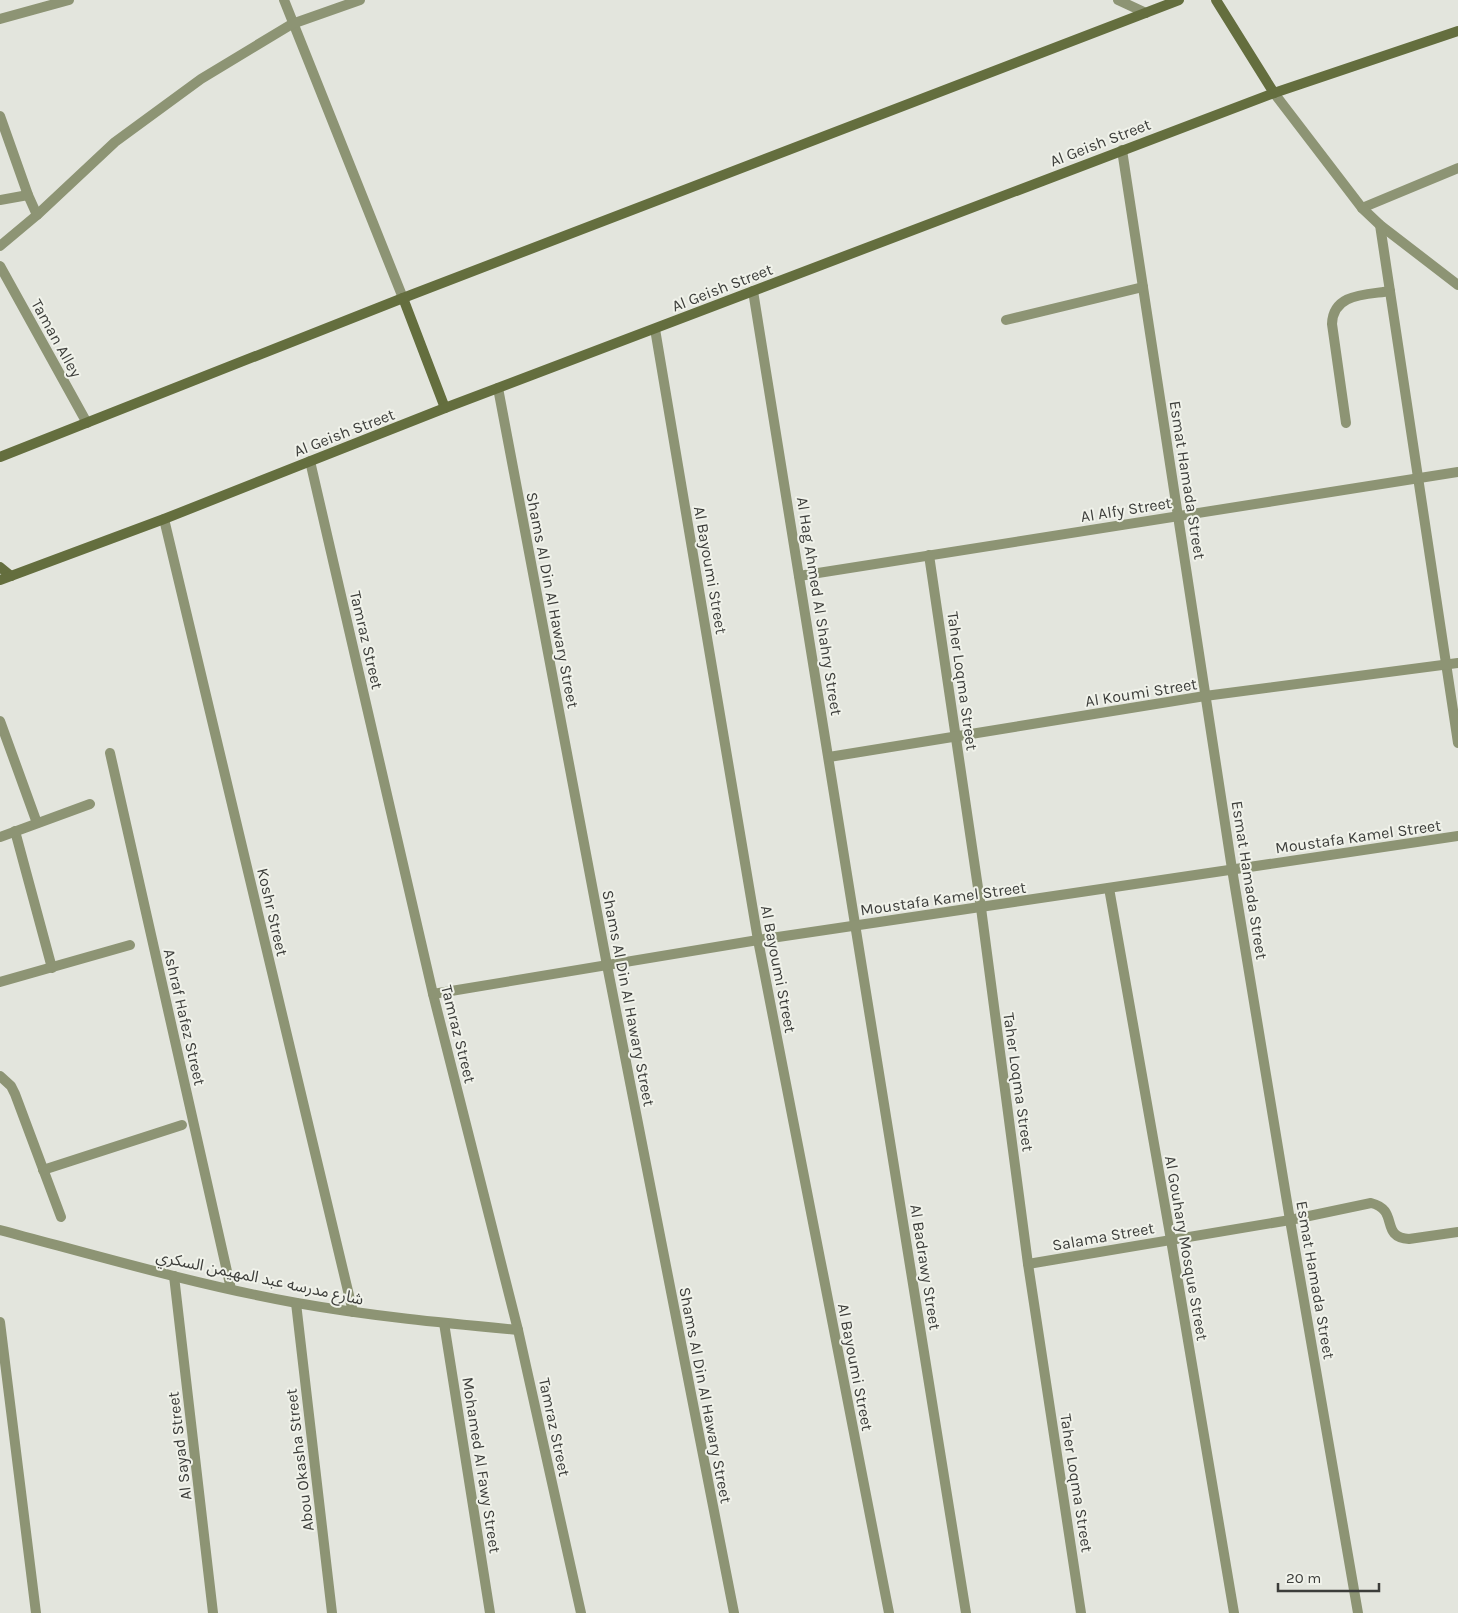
<svg xmlns="http://www.w3.org/2000/svg" width="1458" height="1613" font-family="Karla,'Noto Sans Arabic',sans-serif">
<style>
.lines{fill:none;stroke-linecap:round;stroke-linejoin:round}
.lane{stroke:#8d9474;stroke-width:10}
.street{stroke:#8d9474;stroke-width:10}
.secondary{stroke:#646e3e;stroke-width:10}
.labels{text-anchor:middle;stroke-width:4;stroke-linejoin:round;paint-order:stroke}
.street-label{font-size:16px;fill:#3c3d3a;stroke:#f0f2ea}
</style>
<rect width="100%" height="100%" fill="#e3e5dd"/>
<g class="lines">
<!-- lane -->
<g class="lane">
<path d="M1362,208L1458,168"/>
<path d="M1346,423L1332,324C1333,293 1366,295 1390,291"/>
<path d="M0,721L37,823"/>
<path d="M15,831L52,968"/>
<path d="M0,837L90,804"/>
<path d="M0,982L130,945"/>
<path d="M0,1076L11,1086L15,1094L61,1217"/>
<path d="M43,1170L182,1125"/>
</g>
<!-- street -->
<g class="street">
<path d="M284,0L403,298"/>
<path d="M1118,0L1146,13"/>
<path d="M0,19L69,0"/>
<path d="M1274,93L1362,208L1380,225L1458,285"/>
<path d="M0,116L28,195L37,215"/>
<path d="M1122,150L1232,869L1290,1220L1358,1613"/>
<path d="M0,200L28,195"/>
<path d="M1380,225L1458,743"/>
<path d="M0,246L37,215L115,142L201,79L292,24L360,0"/>
<path d="M0,266L87,423"/>
<path d="M753,291L966,1613"/>
<path d="M1006,320L1143,287"/>
<path d="M655,329L758,940L889,1613"/>
<path d="M498,388L607,965L734,1613"/>
<path d="M310,461L433,994L518,1330L581,1613"/>
<path d="M164,519L353,1312"/>
<path d="M929,555L981,908L1028,1264L1081,1613"/>
<path d="M799,576L1458,472"/>
<path d="M110,753L231,1289"/>
<path d="M829,757L1205,696L1458,663"/>
<path d="M1109,888L1171,1240L1234,1613"/>
<path d="M433,994L758,940L1458,836"/>
<path d="M0,1230C98,1256 197,1285 297,1303C370,1316 444,1323 518,1330"/>
<path d="M1028,1264L1290,1220L1371,1203C1400,1210 1379,1237 1409,1239L1458,1232"/>
<path d="M174,1276L213,1613"/>
<path d="M296,1303L332,1613"/>
<path d="M0,1322L36,1613"/>
<path d="M444,1323L490,1613"/>
</g>
<!-- secondary -->
<g class="secondary">
<path d="M1216,0L1274,93"/>
<path d="M403,298L445,408"/>
<path d="M0,457L403,298L1179,0"/>
<path d="M0,567L11,576"/>
<path d="M0,580L164,519L445,408L1274,93L1458,31"/>
</g>
</g>
<g class="labels">
<!-- street labels -->
<g class="street-label">
<text transform="translate(1100 142) rotate(-21)" y="6">Al Geish Street</text>
<text transform="translate(722 287) rotate(-21)" y="6">Al Geish Street</text>
<text transform="translate(57 338) rotate(61)" y="6">Taman Alley</text>
<text transform="translate(344 432) rotate(-21)" y="6">Al Geish Street</text>
<text transform="translate(1188 480) rotate(81)" y="6">Esmat Hamada Street</text>
<text transform="translate(1126 509) rotate(-9)" y="6">Al Alfy Street</text>
<text transform="translate(711 570) rotate(80)" y="6">Al Bayoumi Street</text>
<text transform="translate(553 600) rotate(79)" y="6">Shams Al Din Al Hawary Street</text>
<text transform="translate(820 606) rotate(81)" y="6">Al Hag Ahmed Al Shahry Street</text>
<text transform="translate(367 640) rotate(77)" y="6">Tamraz Street</text>
<text transform="translate(963 681) rotate(82)" y="6">Taher Loqma Street</text>
<text transform="translate(1141 692) rotate(-9)" y="6">Al Koumi Street</text>
<text transform="translate(1358 836) rotate(-8)" y="6">Moustafa Kamel Street</text>
<text transform="translate(1250 880) rotate(81)" y="6">Esmat Hamada Street</text>
<text transform="translate(943 898) rotate(-8)" y="6">Moustafa Kamel Street</text>
<text transform="translate(273 912) rotate(77)" y="6">Koshr Street</text>
<text transform="translate(779 969) rotate(79)" y="6">Al Bayoumi Street</text>
<text transform="translate(629 998) rotate(79)" y="6">Shams Al Din Al Hawary Street</text>
<text transform="translate(185 1017) rotate(77)" y="6">Ashraf Hafez Street</text>
<text transform="translate(459 1034) rotate(76)" y="6">Tamraz Street</text>
<text transform="translate(1019 1082) rotate(82)" y="6">Taher Loqma Street</text>
<text transform="translate(1103 1236) rotate(-10)" y="6">Salama Street</text>
<text transform="translate(1187 1248) rotate(80)" y="6">Al Gouhary Mosque Street</text>
<text transform="translate(926 1267) rotate(81)" y="6">Al Badrawy Street</text>
<text transform="translate(260 1277) rotate(12)" y="6">شارع مدرسه عبد المهيمن السكري</text>
<text transform="translate(1316 1280) rotate(80)" y="6">Esmat Hamada Street</text>
<text transform="translate(856 1367) rotate(79)" y="6">Al Bayoumi Street</text>
<text transform="translate(706 1395) rotate(79)" y="6">Shams Al Din Al Hawary Street</text>
<text transform="translate(555 1427) rotate(78)" y="6">Tamraz Street</text>
<text transform="translate(179 1446) rotate(-97)" y="6">Al Sayad Street</text>
<text transform="translate(299 1460) rotate(-97)" y="6">Abou Okasha Street</text>
<text transform="translate(482 1465) rotate(81)" y="6">Mohamed Al Fawy Street</text>
<text transform="translate(1077 1483) rotate(81)" y="6">Taher Loqma Street</text>
</g>
</g>
<!-- scale -->
<path d="M1278 1583v8h101v-8" fill="none" stroke="#3c3d3a" stroke-width="2.5"/>
<text x="1286" y="1583" font-size="15" fill="#3c3d3a" stroke="#f0f2ea" stroke-width="4" paint-order="stroke">20 m</text>
</svg>
